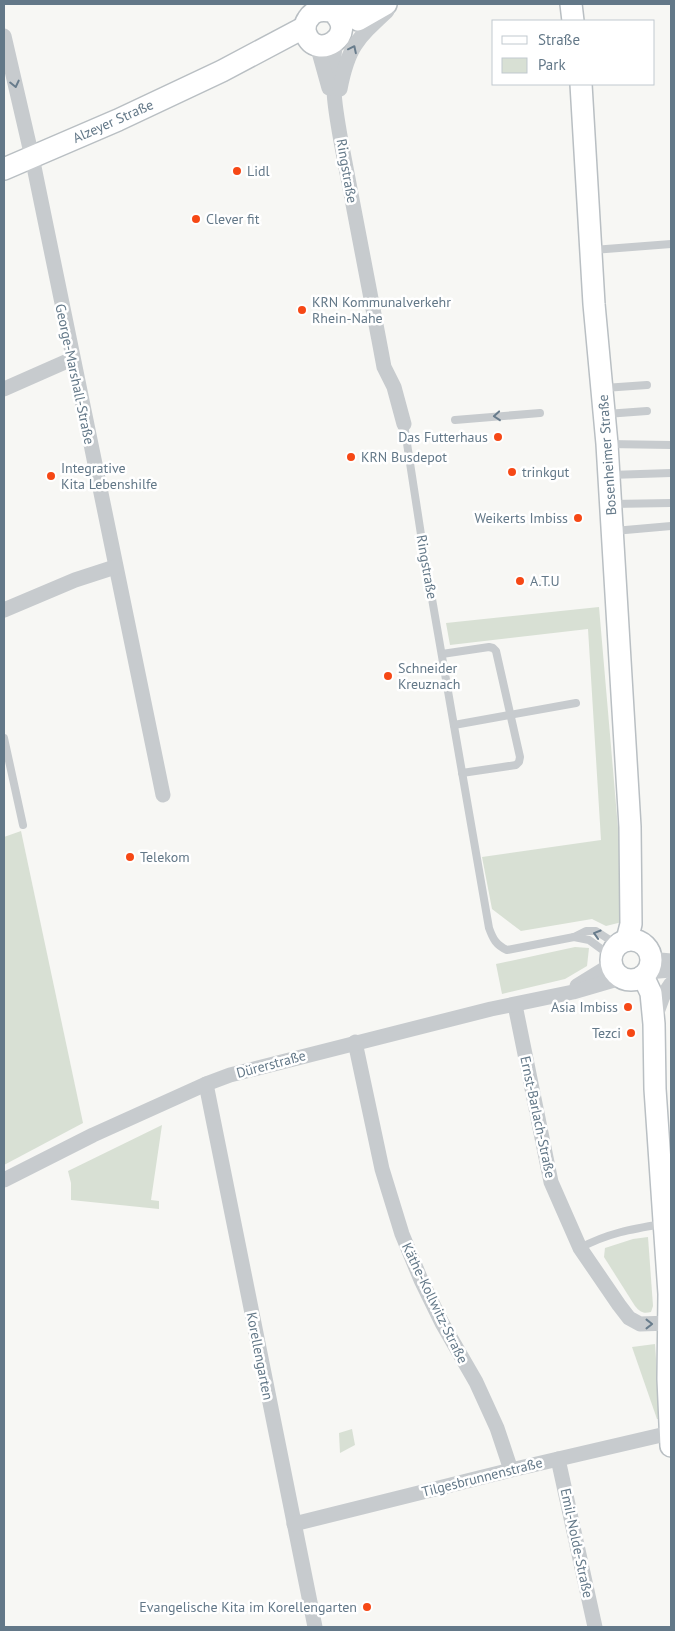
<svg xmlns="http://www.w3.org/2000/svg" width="675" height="1631" font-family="'PT Sans',sans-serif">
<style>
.green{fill:#d8e0d4}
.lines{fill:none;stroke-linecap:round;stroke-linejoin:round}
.secondary-casing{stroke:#b9bfc3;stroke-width:24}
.lane{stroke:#c7cbce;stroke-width:8}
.street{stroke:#c7cbce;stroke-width:15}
.secondary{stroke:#fff;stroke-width:21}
.oneway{stroke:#687c8c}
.poi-dot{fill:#f64815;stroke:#fff;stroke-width:2}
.labels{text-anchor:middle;stroke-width:5;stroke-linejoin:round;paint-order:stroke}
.street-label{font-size:14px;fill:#637888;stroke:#fff}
.poi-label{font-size:14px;fill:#637888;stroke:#fff;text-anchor:start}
</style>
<rect width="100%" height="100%" fill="#f7f7f4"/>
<!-- green -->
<g class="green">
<path d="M599,607L626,921L606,926L592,919L521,931L492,909L482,857L601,840L588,629L450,645L446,623Z"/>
<path d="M21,831L83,1123L4,1165V837Z"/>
<path d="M575,947L589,948L587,966L565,979L502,994L496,964Z"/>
<path d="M162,1125L151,1200L159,1201V1209L71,1200V1183L68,1171Z"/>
<path d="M648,1237L653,1306L651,1312C643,1314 640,1312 635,1306L604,1257L605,1248L633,1239Z"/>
<path d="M655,1344L660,1419H657L632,1347Z"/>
<path d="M352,1429L355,1445L340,1453L339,1433Z"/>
</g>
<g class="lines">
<!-- secondary casing -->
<g class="secondary-casing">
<g id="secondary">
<path d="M571,4L573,21"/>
<path d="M333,12C360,35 316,62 306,34C304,29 305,23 308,19C317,4 333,14 346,11C354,9 361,6 369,4"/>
<path d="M358,20L386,4"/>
<path d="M581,84L594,304L607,444L630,827L631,924L627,940"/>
<path d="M4,169L118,120L222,71L305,27"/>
<circle cx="631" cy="960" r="20"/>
<path d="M643,976L651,993L654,1024L655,1089L669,1294L668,1379L671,1446"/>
</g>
</g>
<!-- lane -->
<g class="lane">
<path d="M593,250L671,244"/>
<path d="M604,388L647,385"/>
<path d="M606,414L647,411"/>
<path d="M455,420L540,413"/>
<path d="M404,424L422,541L489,928C493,939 496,945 507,950L574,937L586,931H596L613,942L619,944"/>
<path d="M608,444L671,445"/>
<path d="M610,475L671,473"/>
<path d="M611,504L671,503"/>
<path d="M614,531L671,526"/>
<path d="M442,654L489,647L493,648L496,651L520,757L519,762L516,765L462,773"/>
<path d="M454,725L576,703"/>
<path d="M4,738L23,825"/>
<path d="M574,937L589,940L611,956"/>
<path d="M580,1248C608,1233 632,1229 662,1224"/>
</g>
<!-- street -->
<g class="street">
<path d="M4,36L32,157L163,795"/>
<path d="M336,41C328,84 339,130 347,173C359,237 372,302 384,367L394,387L404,424"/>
<path d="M317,45L329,88"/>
<path d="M340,89C348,47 357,39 387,11"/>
<path d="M4,389L72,359"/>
<path d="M4,610L75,580L115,567"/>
<path d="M651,955L660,960L671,961"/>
<path d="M647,972L671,970"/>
<path d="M577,986L611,965"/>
<path d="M515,1005L551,1182L580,1248L619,1305L629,1318L640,1324L670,1323"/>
<path d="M656,1015L663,996L671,984"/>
<path d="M355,1042L382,1169L402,1234L421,1280L442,1323L476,1382L497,1428L511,1470"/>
<path d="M206,1084L315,1627"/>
<path d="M4,1180L93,1135L206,1084L230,1075L491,1009L573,992L621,978"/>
<path d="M558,1459L595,1627"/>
<path d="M294,1524L511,1470L670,1433"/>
</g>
<!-- secondary -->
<use href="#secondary" class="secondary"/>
</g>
<!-- one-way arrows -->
<defs><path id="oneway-chevron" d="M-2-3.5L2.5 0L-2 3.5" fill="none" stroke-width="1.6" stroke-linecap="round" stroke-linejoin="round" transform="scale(1.25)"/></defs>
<g class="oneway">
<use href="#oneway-chevron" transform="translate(353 49) rotate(-64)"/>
<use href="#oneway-chevron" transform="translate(15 84) rotate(77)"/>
<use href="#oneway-chevron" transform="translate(497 416) rotate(175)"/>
<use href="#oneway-chevron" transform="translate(597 934) rotate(-163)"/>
<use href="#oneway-chevron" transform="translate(649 1324)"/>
</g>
<!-- markers -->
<g class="poi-dot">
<circle cx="237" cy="171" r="5"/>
<circle cx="196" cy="219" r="5"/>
<circle cx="302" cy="310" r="5"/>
<circle cx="498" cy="437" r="5"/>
<circle cx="351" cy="457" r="5"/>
<circle cx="512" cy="472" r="5"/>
<circle cx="51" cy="476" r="5"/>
<circle cx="578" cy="518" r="5"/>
<circle cx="520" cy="581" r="5"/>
<circle cx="388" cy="676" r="5"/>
<circle cx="130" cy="857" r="5"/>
<circle cx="628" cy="1007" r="5"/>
<circle cx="631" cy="1033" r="5"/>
<circle cx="367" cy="1607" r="5"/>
</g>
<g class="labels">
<!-- street labels -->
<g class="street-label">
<text transform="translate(113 121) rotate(-24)" y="5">Alzeyer Straße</text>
<text transform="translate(347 171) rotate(80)" y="5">Ringstraße</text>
<text transform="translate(75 374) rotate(78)" y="5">George-Marshall-Straße</text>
<text transform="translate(607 455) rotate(-94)" y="5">Bosenheimer Straße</text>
<text transform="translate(427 567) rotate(80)" y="5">Ringstraße</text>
<text transform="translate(271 1064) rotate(-15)" y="5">Dürerstraße</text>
<text transform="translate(538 1117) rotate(78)" y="5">Ernst-Barlach-Straße</text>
<text transform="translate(435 1303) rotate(64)" y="5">Käthe-Kollwitz-Straße</text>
<text transform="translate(260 1356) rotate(79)" y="5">Korellengarten</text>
<text transform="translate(482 1477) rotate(-14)" y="5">Tilgesbrunnenstraße</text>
<text transform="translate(577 1543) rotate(78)" y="5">Emil-Nolde-Straße</text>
</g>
<!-- poi labels -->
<g class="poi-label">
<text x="247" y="176">Lidl</text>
<text x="206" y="224">Clever fit</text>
<text x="312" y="307">KRN Kommunalverkehr<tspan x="312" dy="16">Rhein-Nahe</tspan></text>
<text x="488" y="442" text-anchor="end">Das Futterhaus</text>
<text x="361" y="462">KRN Busdepot</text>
<text x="61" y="473">Integrative<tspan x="61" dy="16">Kita Lebenshilfe</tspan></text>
<text x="522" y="477">trinkgut</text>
<text x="568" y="523" text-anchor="end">Weikerts Imbiss</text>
<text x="530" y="586">A.T.U</text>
<text x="398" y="673">Schneider<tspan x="398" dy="16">Kreuznach</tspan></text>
<text x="140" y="862">Telekom</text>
<text x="618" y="1012" text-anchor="end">Asia Imbiss</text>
<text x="621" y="1038" text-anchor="end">Tezci</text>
<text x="357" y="1612" text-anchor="end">Evangelische Kita im Korellengarten</text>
</g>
</g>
<!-- border -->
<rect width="675" height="1631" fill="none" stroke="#637888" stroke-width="10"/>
<!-- legend -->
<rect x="492" y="20" width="162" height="65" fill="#ffffff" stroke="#c1c9cf"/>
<rect x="502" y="36" width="25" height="8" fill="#ffffff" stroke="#c1c9cf"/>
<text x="538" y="45" font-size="15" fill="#637888">Straße</text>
<rect x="502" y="58" width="25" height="15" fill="#d8e0d4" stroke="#c1c9cf"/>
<text x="538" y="70" font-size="15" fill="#637888">Park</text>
</svg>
